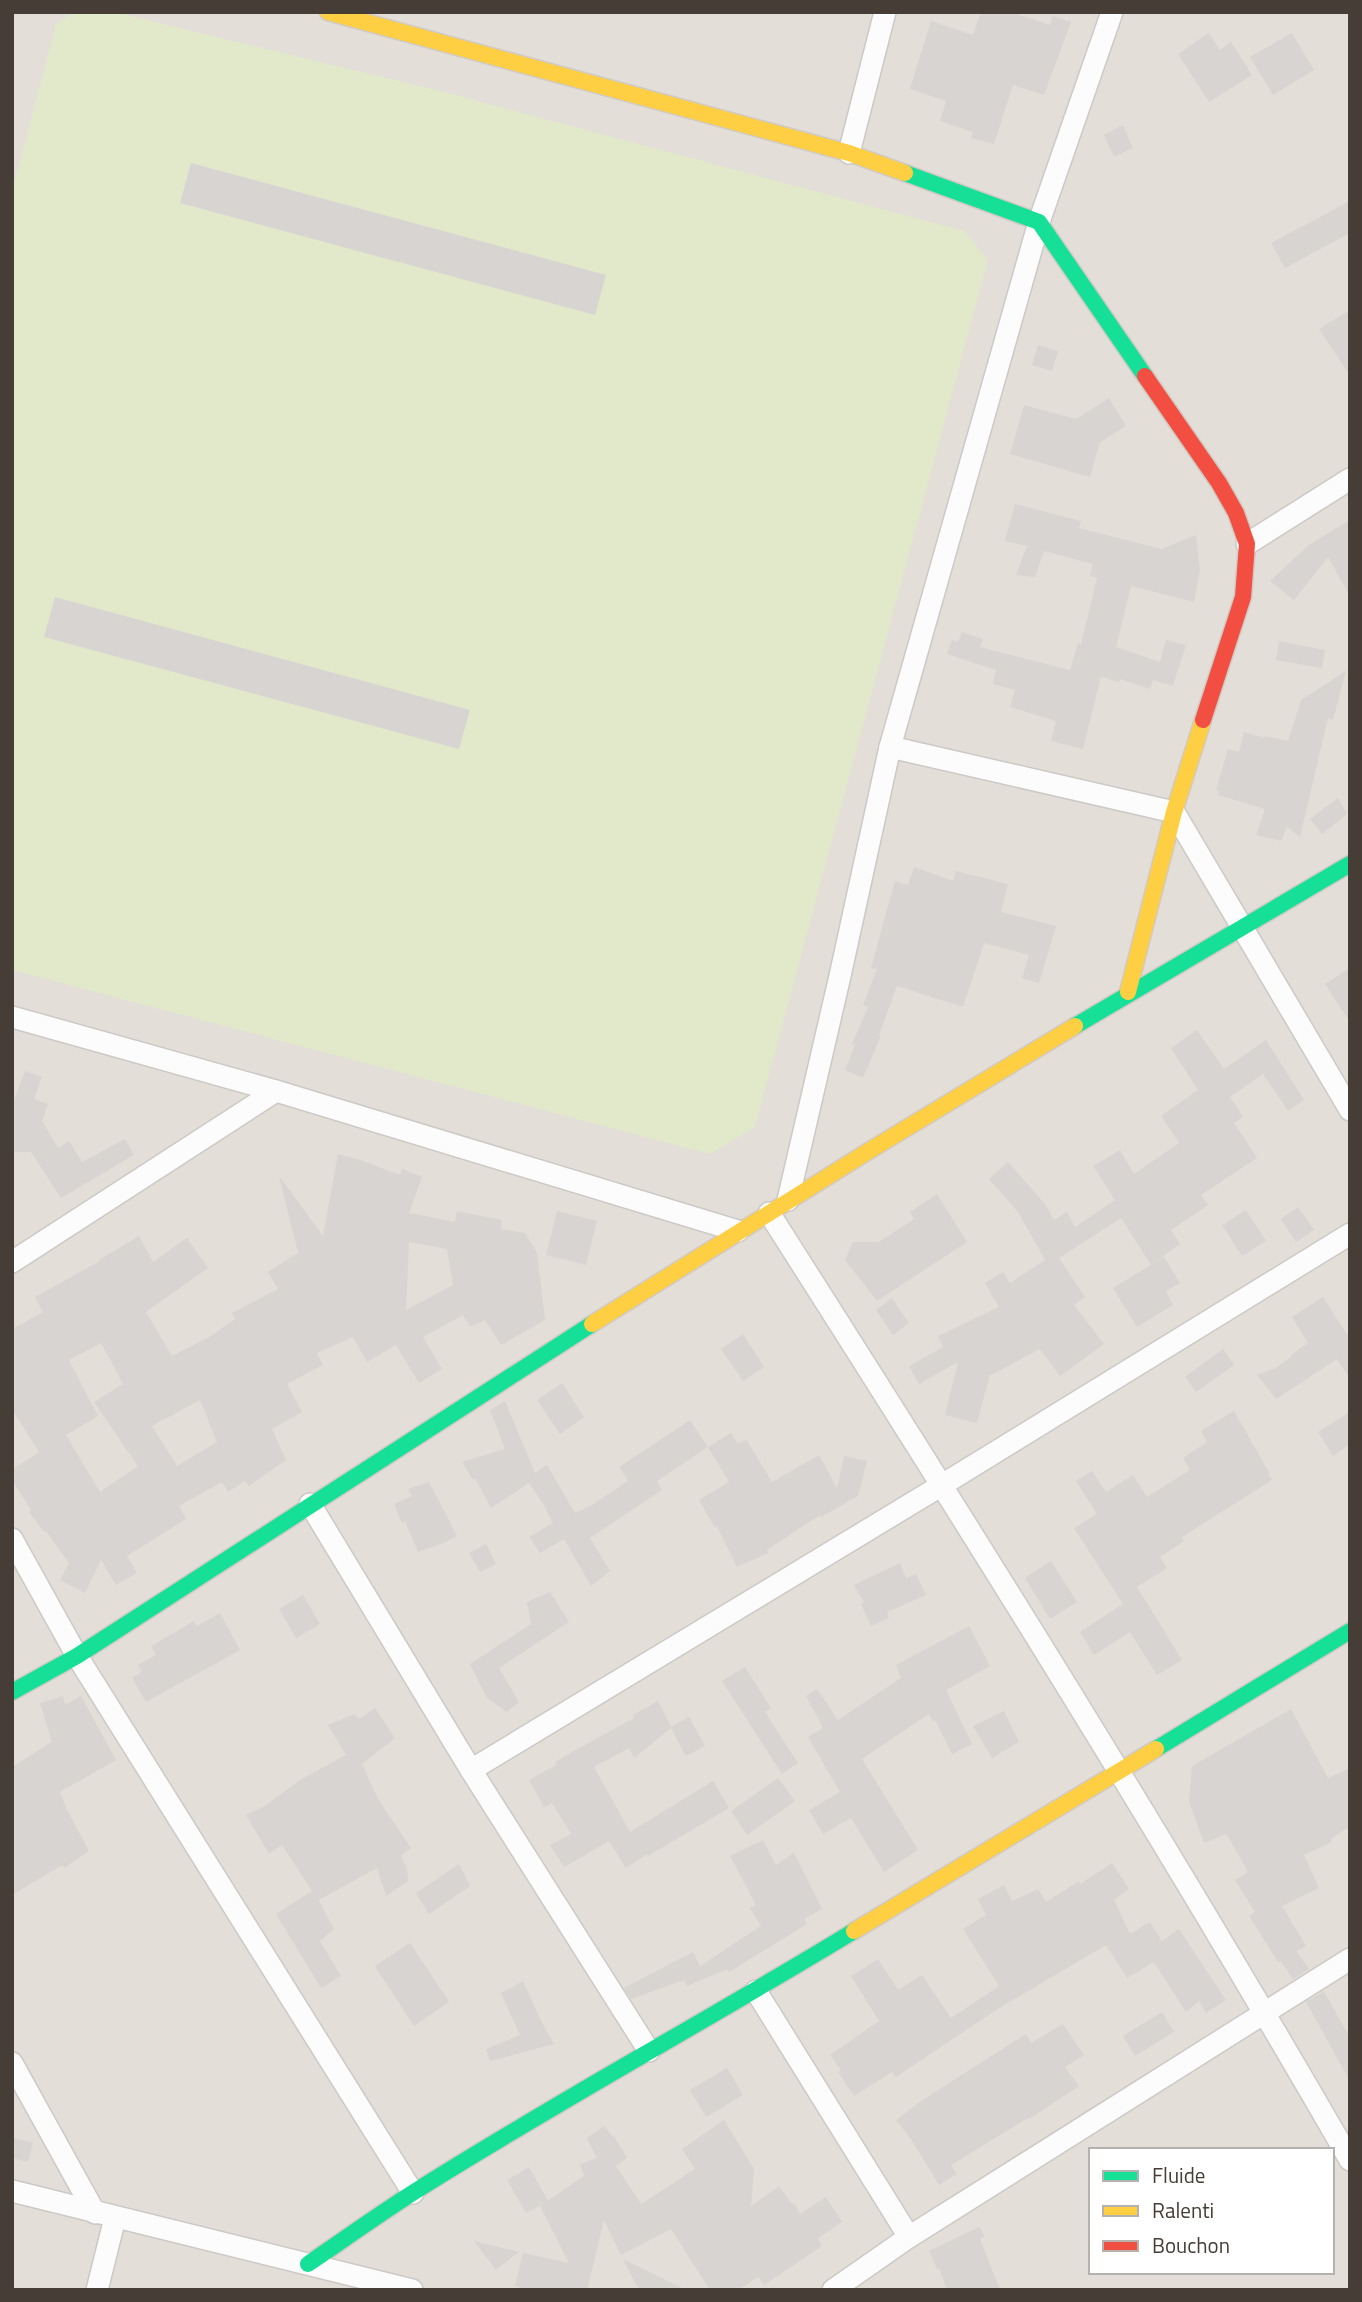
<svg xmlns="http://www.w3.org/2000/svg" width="1362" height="2302" font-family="'Titillium Web',sans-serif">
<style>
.residential{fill:#e3ded7;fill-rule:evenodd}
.garden{fill:#e2e9cb}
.building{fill:#d8d4d1;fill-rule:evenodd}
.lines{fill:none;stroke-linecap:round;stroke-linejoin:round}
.street-casing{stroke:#ccc9c6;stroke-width:24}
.fast-casing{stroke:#d0cac3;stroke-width:19}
.slow-casing{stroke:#d0cac3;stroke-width:19}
.jam-casing{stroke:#d0cac3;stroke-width:19}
.street{stroke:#fdfcfc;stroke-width:21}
.fast{stroke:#16e098;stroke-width:16}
.slow{stroke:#ffcf43;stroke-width:16}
.jam{stroke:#f24e42;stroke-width:16}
</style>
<rect width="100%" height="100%" fill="#f0edea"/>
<!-- residential -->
<path class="residential" d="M12,12H1350V2290H12ZM1091,2150H1332V2272H1091Z"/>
<!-- garden -->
<path class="garden" d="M74,12H114L444,92L964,231L988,260L755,1127L710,1154L12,970V191L56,24Z"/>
<!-- building -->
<g class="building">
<path d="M981,12H1011L1050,25L1053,16L1071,22L1044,95L1013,85L994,144L971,138L973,132L940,121L946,101L910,89L931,21L973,35Z"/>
<path d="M1209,33L1220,50L1231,42L1252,75L1209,102L1178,54Z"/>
<path d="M1292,33L1314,70L1273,95L1250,57Z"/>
<path d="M1123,125L1133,148L1114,157L1104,135Z"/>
<path d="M191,163L606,275L595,315L180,203Z"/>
<path d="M1350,201V233L1285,268L1271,243Z"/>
<path d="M1350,310V375L1319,329Z"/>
<path d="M1038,345L1058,351L1052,371L1032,365Z"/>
<path d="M1109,398L1126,426L1100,442L1090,477L1010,454L1024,405L1076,419Z"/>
<path d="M1015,504L1081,521L1079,528L1162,549L1196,535L1200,570L1194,602L1131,586L1116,647L1160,662L1166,640L1186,645L1173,686L1153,680L1150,689L1120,679L1119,682L1101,677L1083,749L1051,741L1056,721L1010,707L1015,690L993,684L996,670L947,654L952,640L958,642L962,632L983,639L980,647L1070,670L1078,643L1081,644L1097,578L1090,576L1093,564L1044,551L1035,577L1016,575L1027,546L1005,541Z"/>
<path d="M1350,520L1348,532L1350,596L1328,557L1294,600L1270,581L1309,545Z"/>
<path d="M55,597L470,710L459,749L44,637Z"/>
<path d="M1279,641L1325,650L1322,668L1276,660Z"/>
<path d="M1346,671L1333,720L1328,718L1300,837L1287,827L1281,841L1256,835L1265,809L1218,795L1219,791L1216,790L1228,749L1239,752L1244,732L1264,738L1265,736L1288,741L1301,700Z"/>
<path d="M1338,798L1347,814L1322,834L1310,819Z"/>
<path d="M914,867L953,881L956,871L1008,884L1001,912L1056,926L1039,983L1022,978L1029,955L984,943L963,1007L897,986L879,1035L881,1036L863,1078L845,1070L855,1045L852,1044L868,1007L863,1005L877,969L871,968L895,881L908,885Z"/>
<path d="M1350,968V1022L1325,984Z"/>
<path d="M1197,1030L1224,1069L1266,1040L1304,1100L1288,1111L1263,1074L1230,1097L1243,1117L1234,1123L1257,1158L1201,1195L1208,1205L1171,1230L1180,1244L1151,1265L1121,1218L1059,1258L1085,1297L1074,1305L1104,1344L1060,1376L1040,1349L991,1375L990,1374L977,1423L945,1415L958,1362L919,1384L909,1366L943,1347L938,1336L999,1307L985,1283L1003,1272L1010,1283L1045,1260L1018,1212L989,1179L1008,1162L1045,1204L1054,1220L1067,1212L1075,1227L1115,1200L1093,1166L1120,1150L1134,1174L1179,1143L1161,1116L1198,1090L1171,1048Z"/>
<path d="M25,1071L42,1077L34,1099L48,1104L42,1121L58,1148L69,1141L82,1162L125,1139L134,1155L61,1198L31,1152H12V1106Z"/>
<path d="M338,1154L363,1161L400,1175L402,1169L422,1177L409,1213L455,1222L457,1211L502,1220L501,1229L525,1233L537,1253L545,1320L501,1345L485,1320L470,1327L463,1315L423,1337L442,1369L419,1383L396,1345L367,1362L353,1337L317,1353L323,1365L287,1384L302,1412L272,1429L286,1460L249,1486L245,1481L228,1492L222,1482L179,1506L186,1519L127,1556L137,1573L116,1585L101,1560L85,1593L60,1580L69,1563L46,1531L44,1532L29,1512L31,1510L12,1480V1470L39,1452L12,1409V1329L43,1312L35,1297L100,1261L99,1260L139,1236L153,1262L187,1238L208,1268L146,1312L172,1356L209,1337L235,1319L232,1313L278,1289L268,1272L298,1253L279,1176L323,1236ZM409,1242L447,1249L453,1285L406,1310ZM101,1343L123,1384L94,1402L138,1466L100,1492L66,1435L98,1416L69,1360ZM200,1400L217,1442L177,1466L152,1426Z"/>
<path d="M937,1194L967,1242L877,1301L845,1260L853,1242H879L914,1219L910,1212Z"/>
<path d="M1298,1207L1314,1230L1296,1242L1281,1219Z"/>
<path d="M1246,1210L1266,1241L1242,1256L1222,1225Z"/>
<path d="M557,1211L597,1221L586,1265L546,1255Z"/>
<path d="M1164,1257L1180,1283L1166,1291L1173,1305L1137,1327L1113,1288Z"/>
<path d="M1323,1297L1350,1339V1379L1337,1359L1276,1399L1257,1375L1276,1368L1292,1356L1291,1355L1308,1343L1292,1317Z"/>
<path d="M892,1298L909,1323L893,1335L876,1310Z"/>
<path d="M743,1334L764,1367L743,1381L721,1349Z"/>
<path d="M1223,1349L1234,1365L1196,1392L1185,1377Z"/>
<path d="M562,1383L584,1417L560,1434L537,1400Z"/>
<path d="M505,1401L535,1473L547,1465L575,1513L592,1505L628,1481L619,1467L690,1420L708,1447L657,1481L662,1490L590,1538L610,1571L591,1586L564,1539L540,1553L529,1537L553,1523L544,1505L529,1483L491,1508L475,1478L473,1480L462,1462L505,1449L490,1410Z"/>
<path d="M1234,1411L1270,1474L1268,1475L1272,1480L1182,1537L1184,1541L1160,1557L1167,1568L1137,1587L1182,1660L1157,1675L1130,1632L1094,1655L1080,1632L1123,1604L1074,1528L1097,1514L1076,1481L1092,1471L1106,1492L1133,1475L1147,1497L1190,1470L1183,1458L1207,1442L1201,1431Z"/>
<path d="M1350,1412V1444L1333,1456L1318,1432Z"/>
<path d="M731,1433L738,1444L746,1439L772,1482L819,1455L837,1488L844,1456L867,1461L858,1496L821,1517L820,1515L767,1550L768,1553L737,1567L717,1526L715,1528L699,1500L729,1482L708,1447Z"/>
<path d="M429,1482L457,1536L444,1543L418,1552L405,1521L402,1523L394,1504L412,1496L408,1489Z"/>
<path d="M486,1544L496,1564L480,1572L469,1553Z"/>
<path d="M1051,1561L1077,1602L1050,1619L1025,1578Z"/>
<path d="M900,1563L906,1578L916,1574L926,1595L887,1612L889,1618L871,1626L861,1604L864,1602L854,1585Z"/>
<path d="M550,1592L569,1622L499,1668L519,1702L507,1712L487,1698L470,1664L531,1624L527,1602Z"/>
<path d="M303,1595L320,1624L296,1638L279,1609Z"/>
<path d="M220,1613L240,1650L146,1702L132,1678L142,1672L138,1665L156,1655L151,1646L194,1621L197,1626Z"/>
<path d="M969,1626L990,1666L946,1690L972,1744L952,1754L935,1720L933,1722L929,1714L862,1759L918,1850L884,1872L851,1818L823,1834L809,1810L840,1792L808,1737L823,1728L806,1696L817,1689L838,1720L901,1678L896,1665Z"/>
<path d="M745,1667L771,1708L765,1712L798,1763L782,1774L722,1681Z"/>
<path d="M63,1696L65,1705L81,1696L116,1760L60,1792L67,1810L89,1851L64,1868L62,1865L12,1895V1767L52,1742L40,1703Z"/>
<path d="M658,1701L671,1727L689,1717L705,1746L686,1756L671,1728L634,1758L629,1748L594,1767L630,1832L713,1781L729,1808L648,1856L647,1854L626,1868L609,1841L564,1867L550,1845L571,1834L552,1803L544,1807L529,1780L556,1765L555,1762L572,1752L634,1718L633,1715Z"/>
<path d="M375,1708L395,1738L362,1764L378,1799L411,1848L401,1856L407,1868L408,1881L386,1896L377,1868L319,1900L318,1899L334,1929L320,1941L341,1976L321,1988L276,1914L312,1891L282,1845L269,1854L246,1815L263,1807L303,1778L346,1755L328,1725L355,1714L359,1719Z"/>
<path d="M1291,1709L1328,1778L1350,1768V1826L1331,1839L1332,1842L1304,1855L1319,1888L1282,1906L1306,1946L1296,1951L1309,1969L1293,1979L1281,1961L1278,1962L1249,1916L1255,1912L1235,1880L1248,1872L1230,1840L1226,1834L1204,1843L1189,1802L1192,1766Z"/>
<path d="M1004,1711L1019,1742L992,1758L973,1726Z"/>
<path d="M778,1778L795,1801L747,1835L731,1811Z"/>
<path d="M763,1840L776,1865L794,1853L822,1909L804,1919L807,1924L729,1972L727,1969L687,1986L684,1980L631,1999L624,1988L693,1952L700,1966L761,1926L750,1908L756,1905L730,1856Z"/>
<path d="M1112,1863L1129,1889L1114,1900L1130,1934L1150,1922L1162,1941L1179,1929L1226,2000L1206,2013L1199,2001L1186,2012L1154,1962L1127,1978L1106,1945L996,2010L896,2077L892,2072L854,2096L838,2072L841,2070L830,2055L879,2021L851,1976L878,1959L898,1990L922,1975L951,2018L999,1986L963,1929L986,1915L978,1899L1004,1885L1012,1901L1038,1889L1046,1902L1079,1881L1080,1884Z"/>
<path d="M459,1864L470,1886L429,1914L416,1893Z"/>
<path d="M410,1943L449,2002L414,2026L375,1966Z"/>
<path d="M523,1981L541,2021L554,2044L490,2061L486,2049L520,2035L501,1993Z"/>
<path d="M1324,1991L1350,2038V2081L1306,2002Z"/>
<path d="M1162,2012L1174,2032L1135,2056L1123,2036Z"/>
<path d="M1063,2024L1084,2055L1065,2067L1079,2086L1029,2119L1028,2118L951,2165L957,2174L939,2185L911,2139L896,2120L921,2101L1026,2034L1031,2043Z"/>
<path d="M727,2068L743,2095L706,2117L690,2090Z"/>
<path d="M724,2120L754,2169L751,2206L779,2186L792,2204L794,2203L800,2214L826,2197L842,2222L818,2238L822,2246L764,2285L758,2277L738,2290H710L671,2229L621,2255L604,2220L587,2290H528L515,2286L523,2253L569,2263L540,2206L584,2176L580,2164L597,2158L587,2138L604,2126L613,2137L614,2136L627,2158L616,2166L641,2204L695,2169L682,2149Z"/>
<path d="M12,2137L33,2143L28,2162L12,2158Z"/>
<path d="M529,2167L548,2201L526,2213L507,2180Z"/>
<path d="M979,2227L985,2236L980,2239L1000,2290H947L939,2268L937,2269L929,2251Z"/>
<path d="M474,2241L519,2252L496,2270Z"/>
<path d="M623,2259L686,2290H639Z"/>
</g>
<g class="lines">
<!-- street casing -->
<g class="street-casing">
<g id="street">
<path d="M849,153L885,12"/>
<path d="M1247,544L1350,479"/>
<path d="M890,747L1174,812L1350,1110"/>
<path d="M12,1017L276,1091L738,1231"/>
<path d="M788,1200L840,976L890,747L1039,222L1112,12"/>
<path d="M769,1213C968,1525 1165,1839 1350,2160"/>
<path d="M12,1262L276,1091"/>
<path d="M310,1504L471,1770L649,2051"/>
<path d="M12,1539L77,1656L413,2193"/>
<path d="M471,1770L942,1485L1350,1234"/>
<path d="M756,1991L909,2237"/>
<path d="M12,2063L95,2213"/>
<path d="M12,2191L412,2290"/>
<path d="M97,2290L115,2218"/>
<path d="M833,2290L909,2237L1350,1959"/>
</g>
</g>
<!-- fast casing -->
<g class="fast-casing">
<g id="fast">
<path d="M905,173L1039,222L1145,376"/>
<path d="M1075,1026L1350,864"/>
<path d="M12,1692L77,1656L592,1324"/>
<path d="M1156,1749L1350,1631"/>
<path d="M308,2264C343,2240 378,2215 414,2192C558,2101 708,2020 854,1931"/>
</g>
</g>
<!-- slow casing -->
<g class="slow-casing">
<g id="slow">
<path d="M328,12L849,153L905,173"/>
<path d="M1128,992L1174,812L1203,720"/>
<path d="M592,1324L867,1152L1075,1026"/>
<path d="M854,1931L1156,1749"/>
</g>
</g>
<!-- jam casing -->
<g class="jam-casing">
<path id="jam" d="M1145,376L1219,483L1236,513L1247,544L1243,597L1203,720"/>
</g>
<!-- street -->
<use href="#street" class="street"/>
<!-- fast -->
<use href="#fast" class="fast"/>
<!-- slow -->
<use href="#slow" class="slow"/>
<!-- jam -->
<use href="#jam" class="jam"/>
</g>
<!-- border -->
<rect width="1362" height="2302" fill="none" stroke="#453d36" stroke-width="28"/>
<!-- legend -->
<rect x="1089" y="2148" width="245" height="126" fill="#ffffff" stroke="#b5b1af" stroke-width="2"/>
<rect x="1103" y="2171" width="35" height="10" fill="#16e098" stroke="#b5b1af" stroke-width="2"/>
<text x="1152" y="2183" font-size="21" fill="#453d36">Fluide</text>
<rect x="1103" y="2206" width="35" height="10" fill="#ffcf43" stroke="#b5b1af" stroke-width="2"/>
<text x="1152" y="2218" font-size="21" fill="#453d36">Ralenti</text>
<rect x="1103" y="2241" width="35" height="10" fill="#f24e42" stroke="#b5b1af" stroke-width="2"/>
<text x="1152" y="2253" font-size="21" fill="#453d36">Bouchon</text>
</svg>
